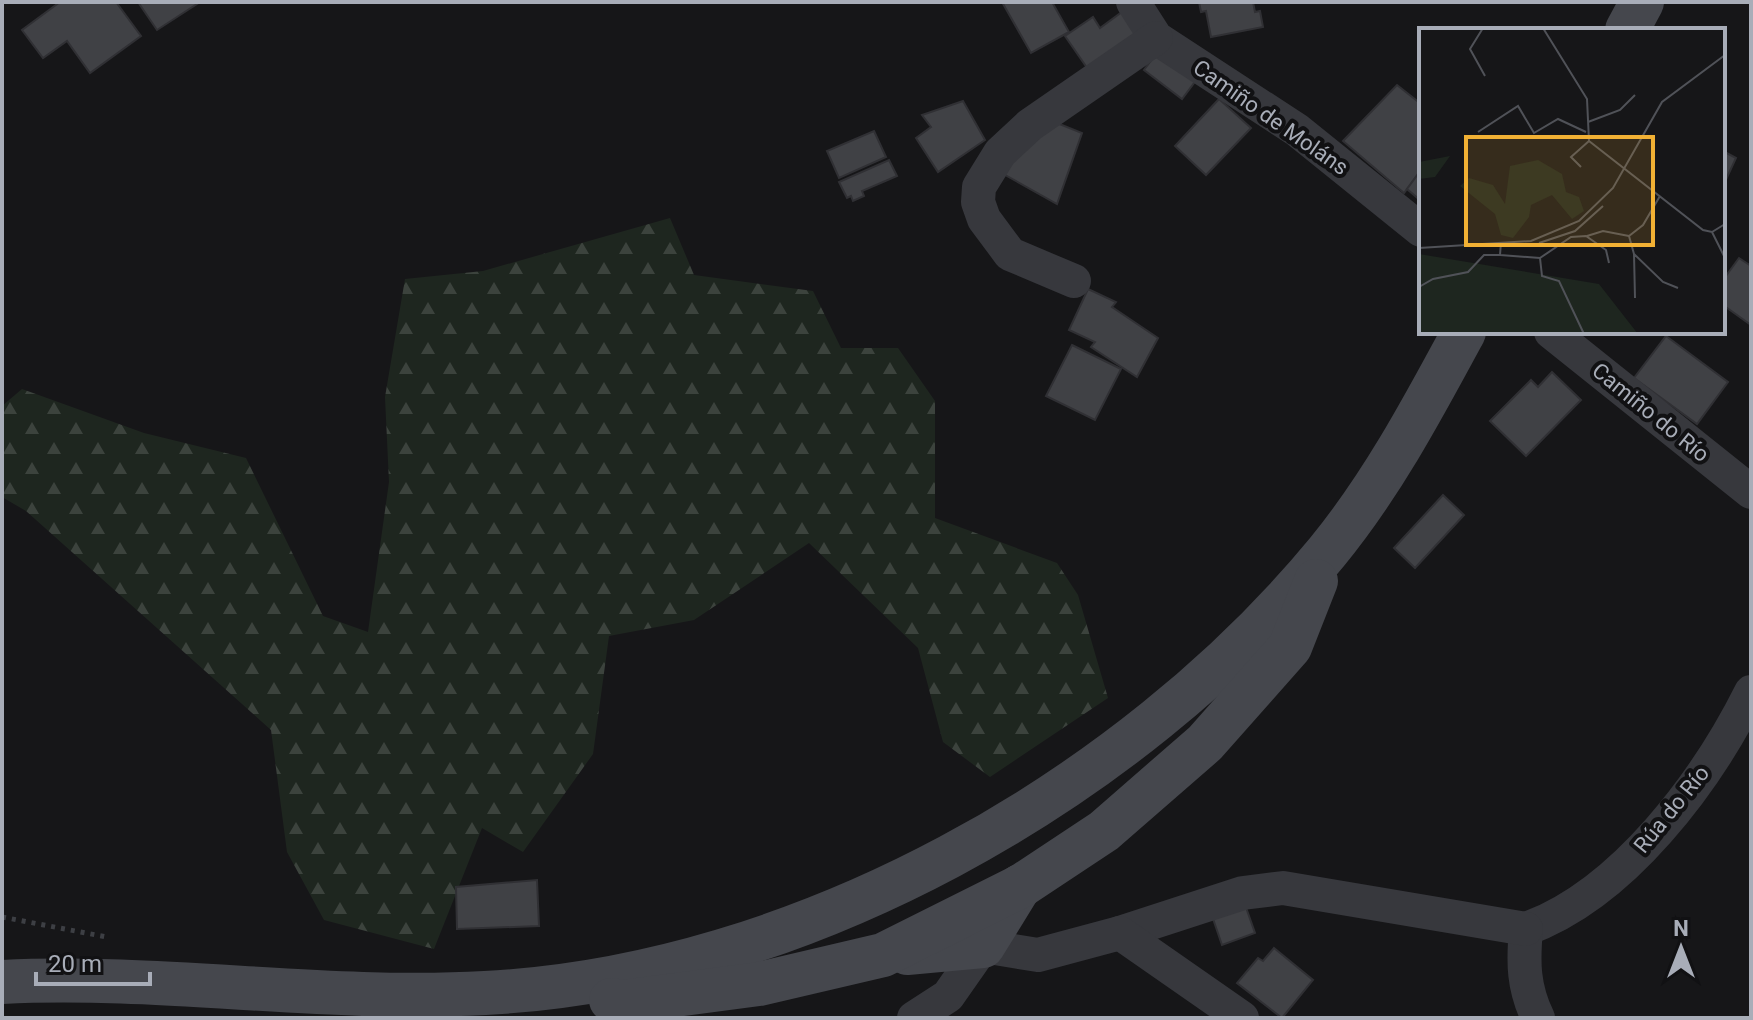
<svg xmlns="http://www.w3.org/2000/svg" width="1753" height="1020" font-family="Roboto,sans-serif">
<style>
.forest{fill:url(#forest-firs)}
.building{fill:#404145;stroke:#303034;stroke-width:2}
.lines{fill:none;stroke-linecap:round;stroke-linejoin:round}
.path{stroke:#3d3f44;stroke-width:5;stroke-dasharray:4 6;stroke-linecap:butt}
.street{stroke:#37383d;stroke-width:34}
.secondary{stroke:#45474d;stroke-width:44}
.labels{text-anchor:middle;stroke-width:8;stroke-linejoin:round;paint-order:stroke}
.street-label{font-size:22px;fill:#a8adb8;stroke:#111113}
.inset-road{fill:none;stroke:#505258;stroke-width:2}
.view{fill:#f2b134;fill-opacity:0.15;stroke:#f2b134;stroke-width:4}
.inset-edge{fill:none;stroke:#a8adb8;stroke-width:4}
</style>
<defs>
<pattern id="forest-firs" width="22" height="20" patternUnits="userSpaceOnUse" patternTransform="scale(2)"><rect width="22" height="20" fill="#1e261f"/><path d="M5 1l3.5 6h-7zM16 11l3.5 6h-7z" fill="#3c433d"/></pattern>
</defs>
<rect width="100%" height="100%" fill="#161618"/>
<!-- forest -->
<path class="forest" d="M670,218L694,275L813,291L841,348H898L935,401V518L1057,563L1078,595L1108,698L990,777L943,742L918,648L809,543L694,620L609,636L593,754L523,852L482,828L434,949L324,920L287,852L271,730L26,511L2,497V406L22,389L144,433L246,458L323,616L368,632L389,482L385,397L405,279L483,271Z"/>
<!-- building -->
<g class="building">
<path d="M60,2H116L141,36L90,73L67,41L43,58L22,30Z"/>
<path d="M138,2H200L157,30Z"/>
<path d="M1002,2H1052L1069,32L1031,53Z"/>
<path d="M1199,2H1253L1255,12L1260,11L1263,27L1211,37L1206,11L1201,12Z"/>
<path d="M1126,9L1144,34L1090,72L1065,36L1093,17L1100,28Z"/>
<path d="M1162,46L1200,75L1182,99L1144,70Z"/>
<path d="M1397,85L1421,104V170L1404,193L1343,141Z"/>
<path d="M1219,99L1251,128L1206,175L1175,146Z"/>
<path d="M963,101L985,140L938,172L916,138L931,127L922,115Z"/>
<path d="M1047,119L1082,133L1057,204L998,171Z"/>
<path d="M874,131L886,157L839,178L827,151Z"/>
<path d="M1723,151L1736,158L1723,186Z"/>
<path d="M889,160L897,176L862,191L864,196L853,201L851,196L847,198L839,182Z"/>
<path d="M1421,170V201L1407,189Z"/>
<path d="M1739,258L1751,266V325L1723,305V280Z"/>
<path d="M1088,289L1116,302L1112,307L1158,338L1137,377L1091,347L1095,342L1069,330Z"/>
<path d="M1666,336L1728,382L1697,424L1634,378Z"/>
<path d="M1072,345L1121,369L1095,420L1046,396Z"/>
<path d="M1552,372L1581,400L1526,456L1490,421L1531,380L1538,387Z"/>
<path d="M1443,495L1464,515L1415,568L1394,548Z"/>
<path d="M537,880L539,926L457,929L456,887Z"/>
<path d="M1243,899L1255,933L1222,945L1210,910Z"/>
<path d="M1274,948L1313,980L1282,1018L1237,983L1258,958L1263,961Z"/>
</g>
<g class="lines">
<!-- path -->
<path class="path" d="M2,917L107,937"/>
<!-- street -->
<g class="street">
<path d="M1133,2L1156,38L1297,130L1421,230"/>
<path d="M1074,281L1010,254L984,219L978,202L979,187L1000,153L1030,125L1156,38"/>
<path d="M1551,332L1751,492"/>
<path d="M1526,929C1623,894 1706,782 1751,692"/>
<path d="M1526,929C1523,962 1523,987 1538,1018"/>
<path d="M1120,933L1243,893L1283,888L1526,929"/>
<path d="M914,1018L948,996L983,946L1038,955L1120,933L1242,1018"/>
</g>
<!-- secondary -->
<g class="secondary">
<path d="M1627,30L1642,2"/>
<path d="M907,953L983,946L1020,886"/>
<path d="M2,982C163,974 324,1002 485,993C799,977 1129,792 1327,552C1382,485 1423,408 1464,332"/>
<path d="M611,1000L622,1002L759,984L883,955L1021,886L1104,831L1205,743L1290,647L1316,581"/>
</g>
</g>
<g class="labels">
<!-- street labels -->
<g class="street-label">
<text transform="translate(1271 117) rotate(35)" y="8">Camiño de Moláns</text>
<text transform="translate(1651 412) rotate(39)" y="8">Camiño do Río</text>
<text transform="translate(1671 809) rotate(-51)" y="8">Rúa do Río</text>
</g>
</g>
<!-- overview -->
<g transform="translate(1419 28)">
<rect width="306" height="306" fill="#161618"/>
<path d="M31,128L16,149L0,151V134ZM119,132L143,146L147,164L160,169L165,183L153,191L133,167L112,177L110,189L94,210L82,207L76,186L41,158L50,150L74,157L86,176L91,138ZM0,226L180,256L219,306H0Z" fill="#1e261f"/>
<path class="inset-road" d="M64,0L51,21L66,48M124,0L168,71L170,113L284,202L293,204L306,196M267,0L306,1M169,94L201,82L216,67M59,104L99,78L115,105L139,91L167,104M162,139L152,129L170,113M293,204L306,230M168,208L184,203L210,208M210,208L215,226L244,254L259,260M210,208L224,197L241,168M120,215L156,203L184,178M0,220L112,213L160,193L194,160L243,74L306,27M215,226L216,270M81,227L121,230M0,259L14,251L49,244L65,227H81L82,214M165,306L140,253L123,248L121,230L152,209L167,208L187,222L190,235"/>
<path class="view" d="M47,109H234V217H47Z"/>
<rect width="306" height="306" class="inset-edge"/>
</g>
<!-- border -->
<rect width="1753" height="1020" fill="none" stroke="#a8adb8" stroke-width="8"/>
<!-- north arrow -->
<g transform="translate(1681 948)" stroke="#111113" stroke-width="6" paint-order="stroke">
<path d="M0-6L14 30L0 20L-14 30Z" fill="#a8adb8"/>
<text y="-12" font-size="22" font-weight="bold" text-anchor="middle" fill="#a8adb8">N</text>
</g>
<!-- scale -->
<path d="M36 972v12h114v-12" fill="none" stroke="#a8adb8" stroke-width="4"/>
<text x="48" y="972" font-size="24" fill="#a8adb8" stroke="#111113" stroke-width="6" paint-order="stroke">20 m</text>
</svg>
